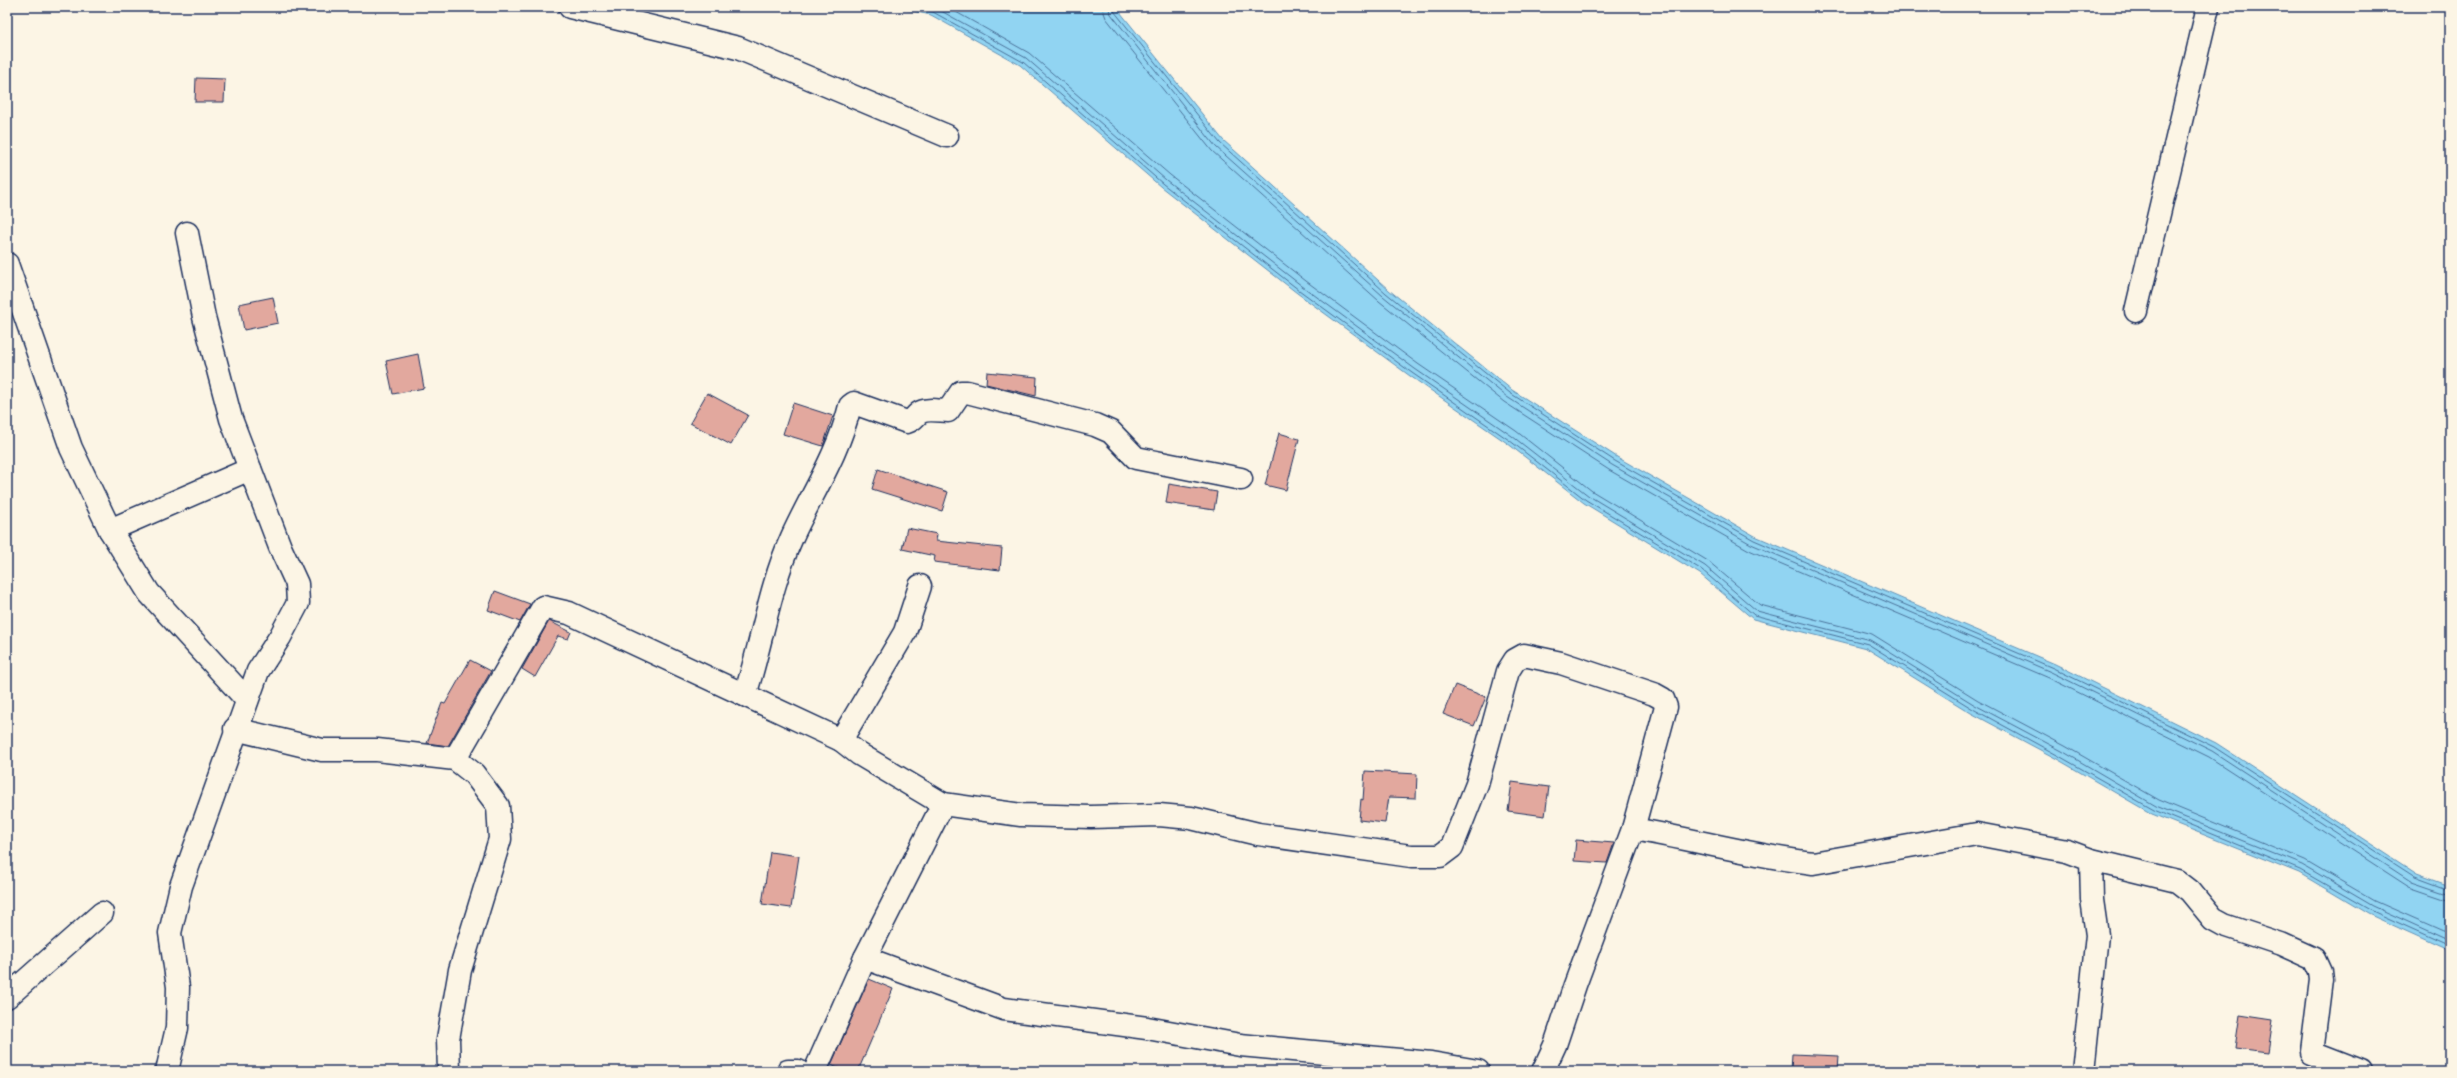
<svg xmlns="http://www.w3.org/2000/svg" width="2457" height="1078" font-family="'Playpen Sans',sans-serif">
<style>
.water{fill:#91d4f2;stroke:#6292b7}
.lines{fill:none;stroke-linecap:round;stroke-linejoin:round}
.shore{stroke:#4a7199;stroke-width:1}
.building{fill:#e2a89e;stroke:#1b2f5e}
.minor-casing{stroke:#1b2f5e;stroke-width:25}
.minor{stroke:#fcf5e5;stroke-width:22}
</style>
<rect width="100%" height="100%" fill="#fcf5e5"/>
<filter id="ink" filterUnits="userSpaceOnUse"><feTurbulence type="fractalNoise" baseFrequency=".025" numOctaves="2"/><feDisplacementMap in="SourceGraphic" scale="8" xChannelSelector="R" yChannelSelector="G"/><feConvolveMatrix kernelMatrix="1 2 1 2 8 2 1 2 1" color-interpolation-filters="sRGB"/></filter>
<g filter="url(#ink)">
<!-- water -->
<path class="water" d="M894,7H1116L1223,140L1389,290L1512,390L1617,457L1755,536L2055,664L2216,743L2417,874L2450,886V951L2368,914L2299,873L2152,814L2057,759L1971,713L1866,648L1753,619L1700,574L1584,503L1507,443L1410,376L1297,293L1161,187L1020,65L931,15Z"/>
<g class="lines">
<!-- shore -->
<g class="shore">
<path d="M912,7L933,12L1023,62L1163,184L1299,290L1412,373L1509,440L1586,500L1702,570L1754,615L1868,644L1973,709L2059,756L2154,810L2300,870L2370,910L2450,946"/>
<path d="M934,7L1026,58L1166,180L1302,286L1415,369L1512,436L1589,496L1705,566L1757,611L1870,640L1975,705L2062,751L2156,806L2303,865L2373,906L2450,941"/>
<path d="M947,7L1029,53L1170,175L1306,281L1418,364L1516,431L1592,491L1708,561L1760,605L1872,634L1978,700L2065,746L2159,800L2305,860L2375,901L2450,934"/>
<path d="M1102,7L1106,18L1212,151L1379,301L1504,402L1609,470L1749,550L2049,678L2209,757L2409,887L2450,901"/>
<path d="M1108,7L1111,14L1216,147L1383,296L1507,397L1612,465L1751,544L2051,672L2212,751L2412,882L2450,895"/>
<path d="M1113,7L1114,11L1220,143L1386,293L1510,393L1615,461L1754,540L2053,668L2214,747L2415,877L2450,890"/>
</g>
</g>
<!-- building -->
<g class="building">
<path d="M196,78L225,79L224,102H195Z"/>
<path d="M273,297L278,323L244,330L239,304Z"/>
<path d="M418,354L424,388L393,394L386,361Z"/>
<path d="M987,372L1037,377L1036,396L986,384Z"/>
<path d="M707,393L748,415L731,445L690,423Z"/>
<path d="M793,403L833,416L823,446L783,434Z"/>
<path d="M1279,433L1299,439L1286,490L1265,485Z"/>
<path d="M878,469L948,492L942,511L872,489Z"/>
<path d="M1169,484L1217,492L1214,510L1166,503Z"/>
<path d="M907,528L937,534L936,541L1002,548L1000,570L934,562L935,556L902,549Z"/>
<path d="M495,591L530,604L520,622L488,610Z"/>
<path d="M549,621L571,632L568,639L558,636L535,677L522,669Z"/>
<path d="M470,660L491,671L448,746L427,743L442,703L445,704Z"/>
<path d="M1455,685L1486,697L1474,726L1443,714Z"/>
<path d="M1365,771L1417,774L1416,798L1389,797L1385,823L1359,820L1361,799L1363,800Z"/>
<path d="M1512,782L1549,787L1545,816L1508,811Z"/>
<path d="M1576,840L1614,843L1607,863L1574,861Z"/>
<path d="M770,852L799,856L791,908L762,904Z"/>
<path d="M869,979L893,989L858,1071H845L831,1065Z"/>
<path d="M2240,1014L2273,1019L2268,1052L2235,1048Z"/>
<path d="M1792,1054L1839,1056L1838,1071H1791Z"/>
</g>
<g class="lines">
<!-- minor casing -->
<g class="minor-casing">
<g id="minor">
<path d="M570,7L738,48L947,136"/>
<path d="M7,264L71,448L110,530L149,593L247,700"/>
<path d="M2136,311L2208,7"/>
<path d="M110,530L250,469"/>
<path d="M745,695C762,643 769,588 792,537C812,493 838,455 850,406L854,403L907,422C914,420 914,417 919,413C926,408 940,411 948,411L961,392H967L1095,425L1111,432L1136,458L1241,479"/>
<path d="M235,729L322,750H377L455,759L474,774L498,806L500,839L460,970L448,1039L449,1071"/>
<path d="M841,740L905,632L920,586"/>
<path d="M455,759L543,607L569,613L841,740L859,754L943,804"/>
<path d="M1633,829C1693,839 1753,856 1813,863L1977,834L2067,851L2091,860L2092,900L2097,935L2083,1071"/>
<path d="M2091,860L2177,881L2190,891L2213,919L2224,925L2281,944L2314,959L2320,972L2321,980L2312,1052L2361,1071"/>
<path d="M865,958L1004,1009L1147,1028L1240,1045L1431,1063L1478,1071"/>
<path d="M7,997L102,913"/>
<path d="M167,1071L177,1028L178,987L170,933L181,886L258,671L280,637L298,603L297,584L280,547L231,419L204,317L187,233"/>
<path d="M788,1071H798"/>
<path d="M815,1071L865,958L943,804L1021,815L1091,817L1159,815L1191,818L1258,834L1411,856H1440L1452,847L1477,784L1508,671L1515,660L1524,655L1561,663L1654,694L1663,699L1666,707L1633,829L1575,985L1555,1045L1543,1071"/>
</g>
</g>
<!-- minor -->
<use href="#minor" class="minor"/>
</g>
</g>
<!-- margin -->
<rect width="2457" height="1078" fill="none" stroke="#fcf5e5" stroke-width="24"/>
<rect x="12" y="12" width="2433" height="1054" fill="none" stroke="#1b2f5e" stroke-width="1.5" filter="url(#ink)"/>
</svg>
